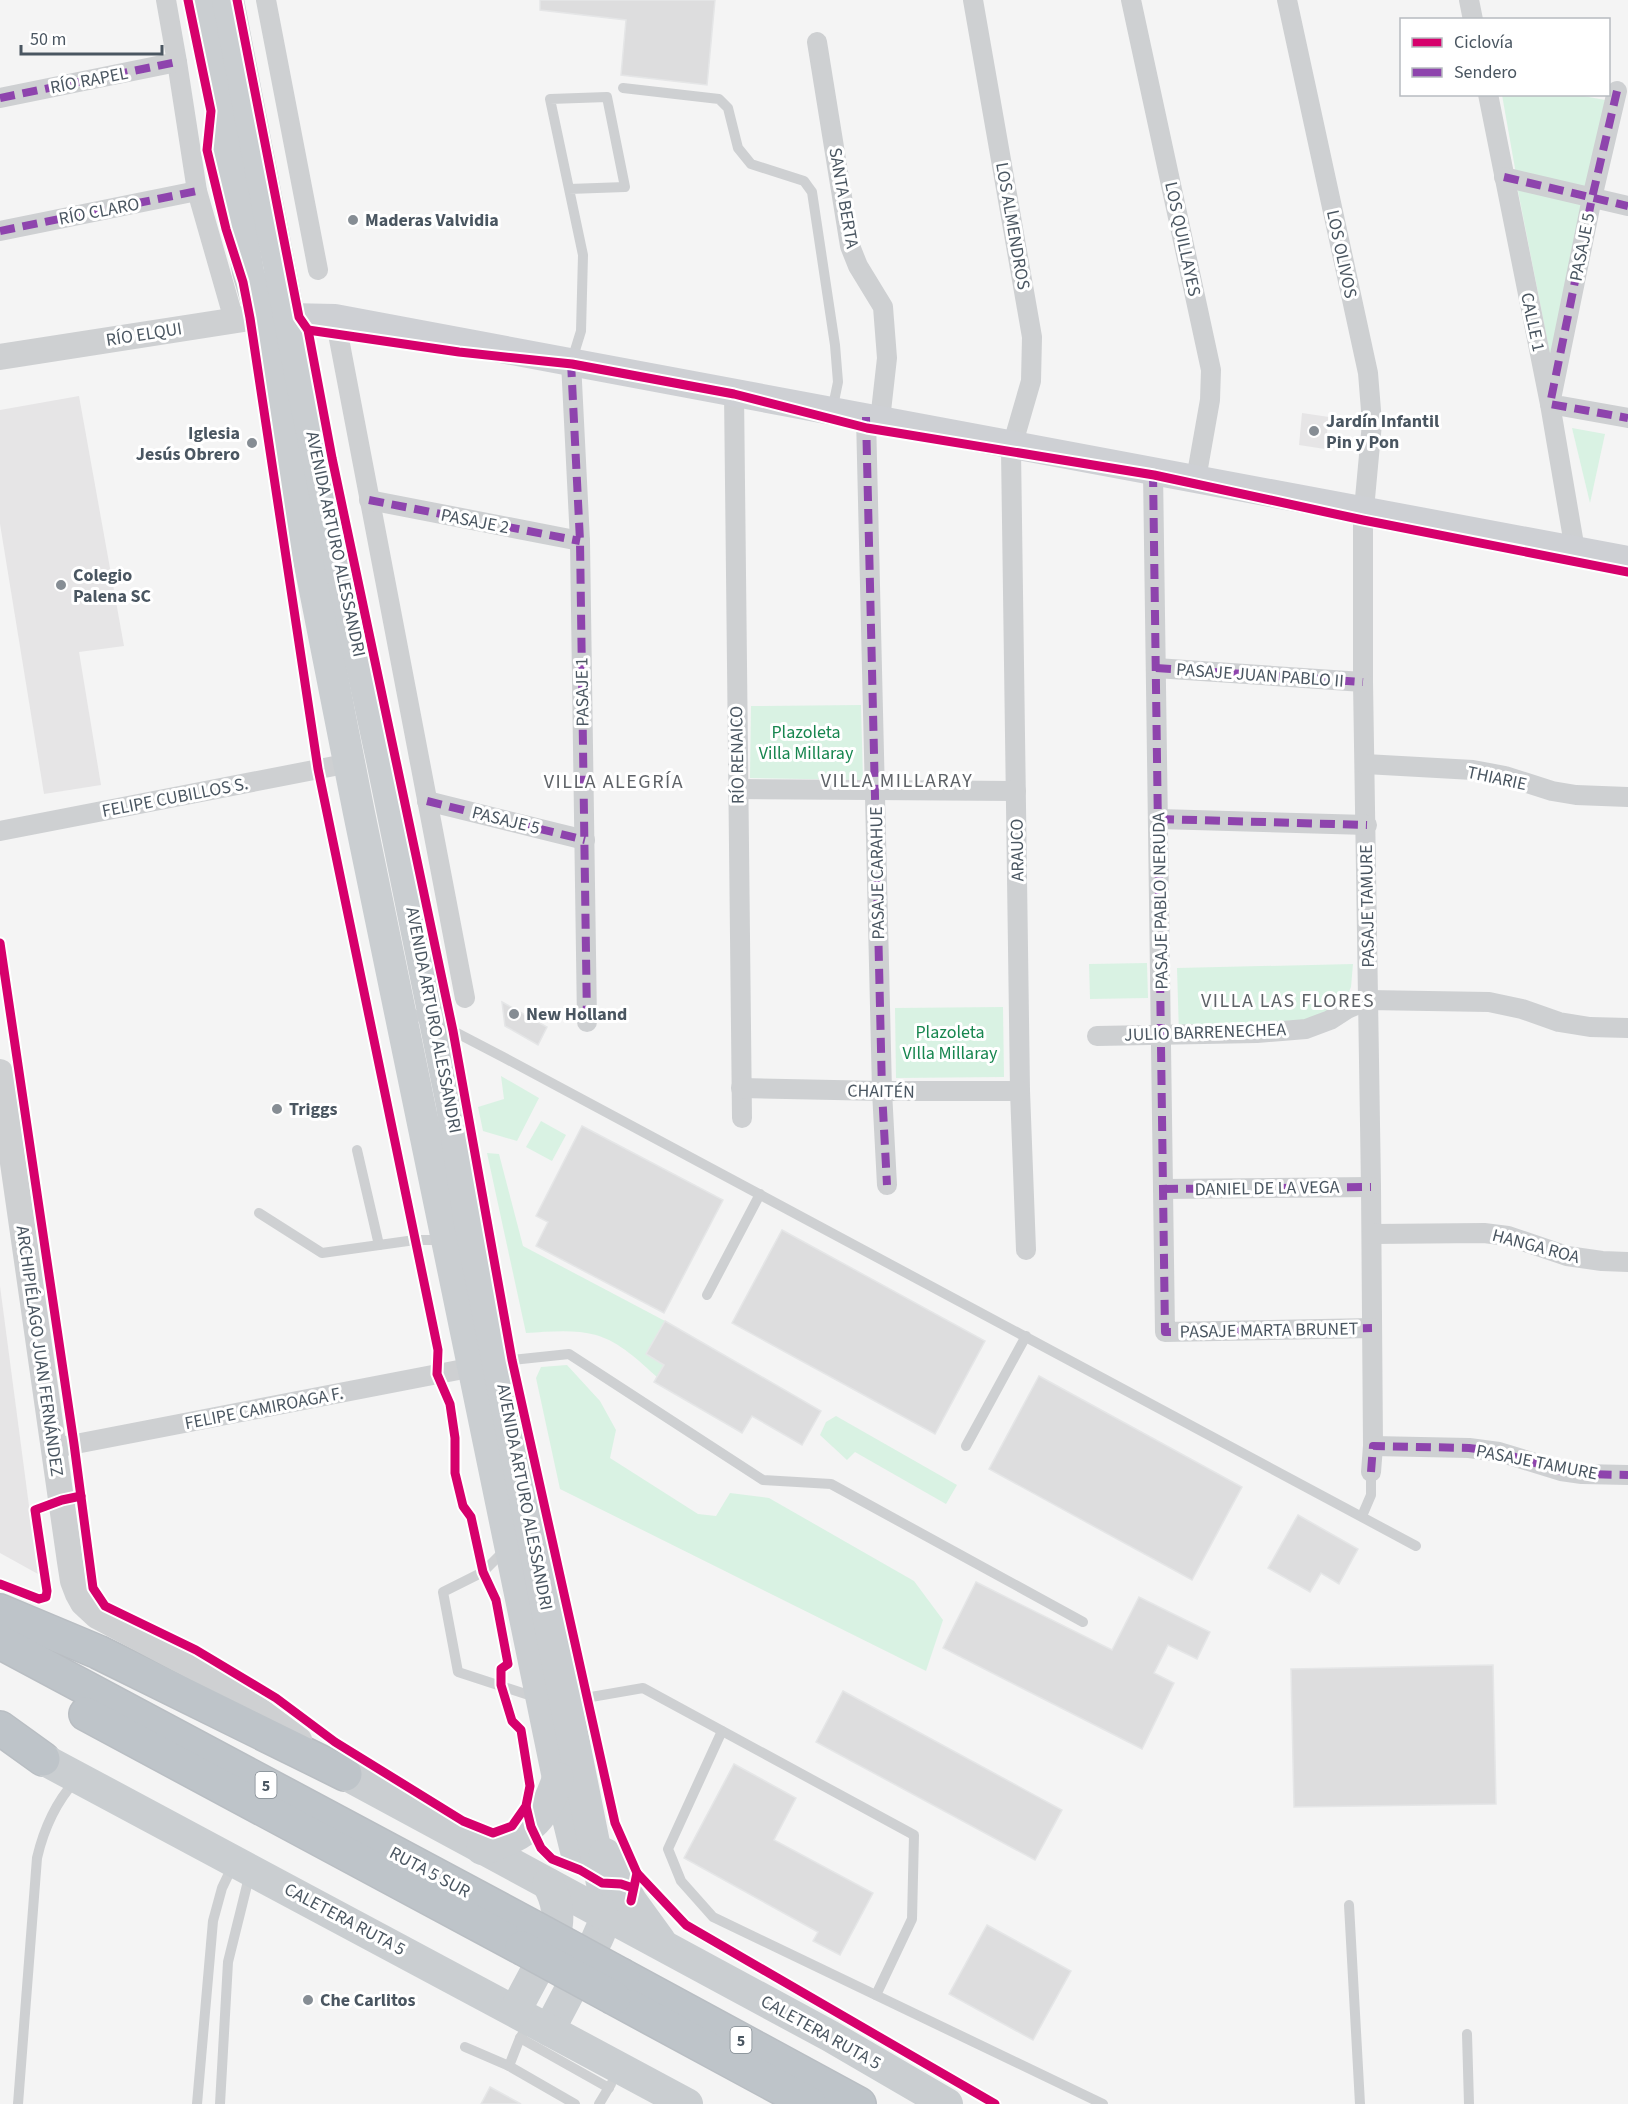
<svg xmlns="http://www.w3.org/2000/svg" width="1628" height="2104" font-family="'Source Sans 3',sans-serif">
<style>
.education{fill:#e6e5e6}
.green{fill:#d9f2e3}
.building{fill:#ddddde;stroke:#e5e6e7;stroke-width:1.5}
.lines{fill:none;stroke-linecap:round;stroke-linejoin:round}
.motorway-casing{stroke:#b9bec3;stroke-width:36}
.service{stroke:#ced0d2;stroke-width:10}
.minor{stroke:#ced0d2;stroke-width:20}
.tertiary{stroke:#ced0d2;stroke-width:26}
.secondary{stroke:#ced0d4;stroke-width:28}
.primary{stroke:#caced1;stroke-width:32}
.motorway{stroke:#bec4c9;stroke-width:33}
.motorway-bridge-casing{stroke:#b9bec3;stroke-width:36;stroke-linecap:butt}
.motorway-bridge{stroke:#bec4c9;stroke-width:33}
.quiet{stroke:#8e44ad;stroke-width:8;stroke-dasharray:15 8;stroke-linecap:butt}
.cycleway-casing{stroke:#fff;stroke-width:13}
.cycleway{stroke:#d6006c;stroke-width:9}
.poi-dot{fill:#868d94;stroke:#fff;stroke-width:2}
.labels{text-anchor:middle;stroke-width:6;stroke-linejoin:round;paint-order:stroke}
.shield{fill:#fff;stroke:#808990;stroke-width:1.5}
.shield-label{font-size:16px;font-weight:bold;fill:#4a5661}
.street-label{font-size:18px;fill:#4a5661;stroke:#fff}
.poi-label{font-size:18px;font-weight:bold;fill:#4a5661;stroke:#fff;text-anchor:start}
.park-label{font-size:18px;fill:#17864f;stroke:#fff}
.neighbourhood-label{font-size:20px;letter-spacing:1.5px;fill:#5f6368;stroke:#fff}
</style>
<rect width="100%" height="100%" fill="#f4f4f4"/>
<!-- education -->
<g class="education">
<path d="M79,396L124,646L79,652L101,785L44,794L0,524V410Z"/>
<path d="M1302,413L1329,417L1325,449L1299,445Z"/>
<path d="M0,1286L38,1574L0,1553Z"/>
</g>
<!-- green -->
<g class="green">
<path d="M1502,95H1578L1605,100L1586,192L1516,174Z"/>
<path d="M1517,186L1584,202L1553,369Z"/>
<path d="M1572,428L1605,434L1590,503Z"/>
<path d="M861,705L863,780L750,778L751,706Z"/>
<path d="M1147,963L1148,998L1090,999L1089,964Z"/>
<path d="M1353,964L1351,987L1342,1009L1315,1024L1179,1035L1177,968Z"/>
<path d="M1003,1007L1004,1077L896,1078L895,1008Z"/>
<path d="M501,1076L539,1098L517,1141L483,1131L478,1107L504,1099Z"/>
<path d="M541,1121L566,1135L552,1161L526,1147Z"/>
<path d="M487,1153L499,1154L523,1246L665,1321L664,1364L657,1377C639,1361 620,1342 596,1335C573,1329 549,1332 526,1333Z"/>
<path d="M567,1365L600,1401L616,1430L610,1458L698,1514L716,1516L730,1493L769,1498L914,1581L943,1620L926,1671L560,1489L536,1378L541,1367Z"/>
<path d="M836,1416L957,1485L946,1504L855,1452L847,1460L820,1435L826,1422Z"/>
</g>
<!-- building -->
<g class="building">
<path d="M540,0H715L707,85L621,75L626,20L540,10Z"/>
<path d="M502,1002L547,1027L538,1045L505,1026Z"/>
<path d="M582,1126L723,1200L664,1313L536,1246L548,1222L536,1216Z"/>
<path d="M782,1230L985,1341L935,1434L732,1323Z"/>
<path d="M665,1321L821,1411L802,1445L752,1416L742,1433L654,1382L664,1365L646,1354Z"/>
<path d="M1039,1376L1242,1487L1192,1580L989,1469Z"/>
<path d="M1298,1515L1358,1549L1339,1584L1321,1573L1310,1592L1268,1568Z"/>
<path d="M976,1582L1112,1650L1139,1597L1210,1632L1197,1659L1168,1645L1154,1673L1174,1683L1142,1749L943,1648Z"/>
<path d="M1493,1665L1496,1804L1294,1807L1291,1669Z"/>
<path d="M843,1691L1062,1810L1035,1860L816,1742Z"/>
<path d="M734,1764L796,1798L774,1840L873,1893L840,1955L813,1941L818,1932L684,1858Z"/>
<path d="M987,1925L1071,1971L1033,2040L949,1994Z"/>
<path d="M490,2087L521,2104H481Z"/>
</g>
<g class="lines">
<!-- motorway casing -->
<g class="motorway-casing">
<g id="motorway">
<path d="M0,1611L98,1652L345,1774"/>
<path d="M0,1642L533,1927"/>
<path d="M86,1714L522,1948"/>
<path d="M0,1728L43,1759"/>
<path d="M623,1976L859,2104"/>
<path d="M614,1998L810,2104"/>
</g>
</g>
<!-- service -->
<g class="service">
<path d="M623,88L719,99L728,108L738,148L751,164L804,181L812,192L835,345L838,382L832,411"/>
<path d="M569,189L625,187L607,97L550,99L583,255L581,331L572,360"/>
<path d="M404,1010L453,1031L503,1057L1416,1546"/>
<path d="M357,1150L379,1245"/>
<path d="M259,1213L322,1253L415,1240H444"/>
<path d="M707,1295L760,1194"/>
<path d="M499,1359L512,1360L569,1354L763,1480L831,1484L1083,1622"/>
<path d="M966,1446L1026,1336"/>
<path d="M1362,1516L1371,1495V1472"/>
<path d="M506,1549L483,1572L443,1592L458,1672L538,1698"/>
<path d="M568,1701L643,1688L914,1835L912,1919L876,1995"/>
<path d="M722,1731L668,1849L681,1881L713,1917L1103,2104"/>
<path d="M1349,1905L1360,2104"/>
<path d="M530,2023L520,2038L509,2066L575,2104"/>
<path d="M1467,2034L1469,2104"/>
<path d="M520,2038L609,2088"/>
<path d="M465,2047L509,2066"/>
<path d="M18,2104L37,1858C44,1828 55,1803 76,1780"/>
<path d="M197,2104L213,1921L222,1888L234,1863"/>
<path d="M220,2104L228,1962L250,1873"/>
<path d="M599,2104L611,2084"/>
</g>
<!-- minor -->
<g class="minor">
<path d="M166,0L177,62L197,191L234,320"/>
<path d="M266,0L318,270"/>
<path d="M973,0L1032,337L1031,381L1011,450L1020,1091L1026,1250"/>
<path d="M1131,0L1211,370L1210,400L1196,479"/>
<path d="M1287,0L1368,373L1372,423L1363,520V682L1371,1187L1373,1446L1371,1472"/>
<path d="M1469,0L1473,20"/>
<path d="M817,42L850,246L858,266L883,307L887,358L880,420"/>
<path d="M1617,91L1592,198L1550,404L1628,418"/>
<path d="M1488,94L1550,404L1575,550"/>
<path d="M0,98L177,62"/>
<path d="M1504,177L1628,206"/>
<path d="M0,231L197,191"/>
<path d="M335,318L465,998"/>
<path d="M571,362L580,541L587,1022"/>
<path d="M734,392L742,1118"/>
<path d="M866,417L882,1091L887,1185"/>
<path d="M1153,471L1165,1332L1372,1328"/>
<path d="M369,500L580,541"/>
<path d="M1156,668L1363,682"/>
<path d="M1365,764L1473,770L1505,776L1552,791L1576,795L1628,797"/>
<path d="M737,789L1016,791"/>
<path d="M427,801L585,840"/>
<path d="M1159,819L1367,825"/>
<path d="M0,831L350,763"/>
<path d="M1097,1036L1257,1033L1306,1029L1330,1020L1347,1009L1368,1000L1489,1002L1522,1009L1559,1022L1590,1027L1628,1028"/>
<path d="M741,1088L882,1091H1020"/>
<path d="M1163,1189L1371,1187"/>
<path d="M1372,1234L1484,1233L1508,1236L1567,1256L1602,1261L1628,1262"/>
<path d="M1373,1446L1469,1448L1499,1452L1561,1471L1582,1474L1628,1475"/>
<path d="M55,1448L474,1367"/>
</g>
<!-- tertiary -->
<g class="tertiary">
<path d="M0,357L250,318L279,317"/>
<path d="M0,1072L70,1562L73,1581L78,1594L83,1603L97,1616L190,1665L240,1696L299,1740"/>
</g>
<!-- secondary -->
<path class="secondary" d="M288,317L335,318L1628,560"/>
<!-- primary -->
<g class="primary">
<path d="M199,0L217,83L248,272L261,316L359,813L558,1778L576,1851"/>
<path d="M228,0L305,399L382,760L452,1105L469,1218L602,1883L607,1916L597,1939L549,2030"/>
<path d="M43,1759L687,2104"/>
<path d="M345,1774L830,2036L947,2104"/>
<path d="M482,1849C524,1837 545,1821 558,1778"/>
<path d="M605,1854L631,1901L660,1941"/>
<path d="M515,2011L554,1938C560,1918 558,1902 548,1884"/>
</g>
<!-- motorway -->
<use href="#motorway" class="motorway"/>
<!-- motorway-bridge casing -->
<g class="motorway-bridge-casing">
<g id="motorway-bridge">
<path d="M533,1927L623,1976"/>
<path d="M522,1948L614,1998"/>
</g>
</g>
<!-- motorway-bridge -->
<use href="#motorway-bridge" class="motorway-bridge"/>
<!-- quiet -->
<g class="quiet">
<path d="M1617,91L1592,198L1550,404L1628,418"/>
<path d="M0,98L177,62"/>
<path d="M1504,177L1628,206"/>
<path d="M0,231L197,191"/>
<path d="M571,362L580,541L587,1022"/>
<path d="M866,417L882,1091L887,1185"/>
<path d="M1153,472L1165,1332L1372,1328"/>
<path d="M369,500L580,541"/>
<path d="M1156,668L1363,682"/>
<path d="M427,801L585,840"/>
<path d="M1159,819L1367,825"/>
<path d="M1163,1189L1371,1187"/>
<path d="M1371,1472L1373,1446L1469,1448L1499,1452L1561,1471L1582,1474L1628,1475"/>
</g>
<!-- cycleway casing -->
<g class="cycleway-casing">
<g id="cycleway">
<path d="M237,0L299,317L308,330L332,458L453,1031L512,1360L615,1823L637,1873L631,1901"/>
<path d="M308,330L459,352L572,364L734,394L867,428L1154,475L1363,520L1628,572"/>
<path d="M0,943L74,1444L93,1588L105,1606L196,1650L276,1698L335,1742L463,1821L493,1833L512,1826L526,1806L530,1786L521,1730L512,1721L501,1685V1669L508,1664L496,1600L483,1572L471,1517L463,1506L455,1473V1438L450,1404L437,1374L438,1350L318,769L250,318L243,282L226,229L207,150L211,111L188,0"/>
<path d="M0,1584L39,1599L46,1597L47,1591L35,1510L62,1500L81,1496"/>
<path d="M526,1806L531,1827L541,1848L552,1859L580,1870L602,1883L621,1884L633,1888"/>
<path d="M637,1873L686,1925L995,2104"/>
</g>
</g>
<!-- cycleway -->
<use href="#cycleway" class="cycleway"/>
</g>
<!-- markers -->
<g class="poi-dot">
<circle cx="353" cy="220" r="6"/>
<circle cx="1314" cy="431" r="6"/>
<circle cx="252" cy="443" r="6"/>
<circle cx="61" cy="585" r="6"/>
<circle cx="514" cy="1014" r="6"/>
<circle cx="277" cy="1109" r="6"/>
<circle cx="308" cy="2000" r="6"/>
</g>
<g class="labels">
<!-- shield labels -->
<g class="shield">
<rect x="255.5" y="1772" width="21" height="26" rx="4.5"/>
<rect x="730.5" y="2027" width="21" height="26" rx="4.5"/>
</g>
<g class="shield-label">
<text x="266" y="1791">5</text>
<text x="741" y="2046">5</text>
</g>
<!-- street labels -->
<g class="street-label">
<text transform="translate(89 80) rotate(-11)" y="6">RÍO RAPEL</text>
<text transform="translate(844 198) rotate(80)" y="6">SANTA BERTA</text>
<text transform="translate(99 211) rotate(-11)" y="6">RÍO CLARO</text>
<text transform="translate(1013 226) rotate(80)" y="6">LOS ALMENDROS</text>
<text transform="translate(1183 239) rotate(78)" y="6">LOS QUILLAYES</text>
<text transform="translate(1582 247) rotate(-79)" y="6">PASAJE 5</text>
<text transform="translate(1342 254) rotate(78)" y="6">LOS OLIVOS</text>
<text transform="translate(1533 322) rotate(78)" y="6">CALLE 1</text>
<text transform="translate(144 334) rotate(-9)" y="6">RÍO ELQUI</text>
<text transform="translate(475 521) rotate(11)" y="6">PASAJE 2</text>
<text transform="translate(336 544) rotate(78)" y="6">AVENIDA ARTURO ALESSANDRI</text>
<text transform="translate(1260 675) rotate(4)" y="6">PASAJE JUAN PABLO II</text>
<text transform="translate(582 692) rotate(-91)" y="6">PASAJE 1</text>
<text transform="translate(737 755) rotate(-91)" y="6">RÍO RENAICO</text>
<text transform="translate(1497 778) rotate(12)" y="6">THIARIE</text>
<text transform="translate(175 797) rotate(-11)" y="6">FELIPE CUBILLOS S.</text>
<text transform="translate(506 820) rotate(14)" y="6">PASAJE 5</text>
<text transform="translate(1017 850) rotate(-91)" y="6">ARAUCO</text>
<text transform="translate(877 873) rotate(-91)" y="6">PASAJE CARAHUE</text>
<text transform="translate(1160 901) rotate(-91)" y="6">PASAJE PABLO NERUDA</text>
<text transform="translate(1367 906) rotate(-91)" y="6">PASAJE TAMURE</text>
<text transform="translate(434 1020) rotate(79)" y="6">AVENIDA ARTURO ALESSANDRI</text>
<text transform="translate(1205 1032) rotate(-2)" y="6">JULIO BARRENECHEA</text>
<text transform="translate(881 1091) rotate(1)" y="6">CHAITÉN</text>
<text transform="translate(1267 1188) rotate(-1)" y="6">DANIEL DE LA VEGA</text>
<text transform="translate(1536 1246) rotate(15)" y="6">HANGA ROA</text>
<text transform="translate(1269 1330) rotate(-1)" y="6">PASAJE MARTA BRUNET</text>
<text transform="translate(40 1351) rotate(82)" y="6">ARCHIPIÉLAGO JUAN FERNÁNDEZ</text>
<text transform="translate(264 1408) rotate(-11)" y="6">FELIPE CAMIROAGA F.</text>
<text transform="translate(1537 1462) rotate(11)" y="6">PASAJE TAMURE</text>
<text transform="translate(525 1497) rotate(79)" y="6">AVENIDA ARTURO ALESSANDRI</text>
<text transform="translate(430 1872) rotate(28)" y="6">RUTA 5 SUR</text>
<text transform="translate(345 1919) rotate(28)" y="6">CALETERA RUTA 5</text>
<text transform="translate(821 2032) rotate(29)" y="6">CALETERA RUTA 5</text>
</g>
<!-- poi labels -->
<g class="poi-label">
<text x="365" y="226">Maderas Valvidia</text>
<text x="1326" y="427">Jardín Infantil<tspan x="1326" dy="21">Pin y Pon</tspan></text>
<text x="240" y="439" text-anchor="end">Iglesia<tspan x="240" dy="21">Jesús Obrero</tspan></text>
<text x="73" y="581">Colegio<tspan x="73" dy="21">Palena SC</tspan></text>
<text x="526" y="1020">New Holland</text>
<text x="289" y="1115">Triggs</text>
<text x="320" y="2006">Che Carlitos</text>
</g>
<!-- park labels -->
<g class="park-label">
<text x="806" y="738">Plazoleta<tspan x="806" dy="21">Villa Millaray</tspan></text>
<text x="950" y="1038">Plazoleta<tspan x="950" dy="21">VIlla Millaray</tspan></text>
</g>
<!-- neighbourhood labels -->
<g class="neighbourhood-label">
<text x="897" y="787">VILLA MILLARAY</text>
<text x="614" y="788">VILLA ALEGRÍA</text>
<text x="1288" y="1007">VILLA LAS FLORES</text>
</g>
</g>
<!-- legend -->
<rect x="1400" y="18" width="210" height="78" fill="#ffffff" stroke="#b7bbc0" stroke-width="1.5"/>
<rect x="1412" y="38" width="30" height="9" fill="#d6006c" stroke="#b7bbc0" stroke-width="1.5"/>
<text x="1454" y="48" font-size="18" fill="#4a5661">Ciclovía</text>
<rect x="1412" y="68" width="30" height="9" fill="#8e44ad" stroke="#b7bbc0" stroke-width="1.5"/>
<text x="1454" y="78" font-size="18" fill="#4a5661">Sendero</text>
<!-- scale -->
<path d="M21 45v9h141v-9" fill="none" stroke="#4a5661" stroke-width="3"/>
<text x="30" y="45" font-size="18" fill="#4a5661" stroke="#ffffff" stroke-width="4.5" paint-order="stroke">50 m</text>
</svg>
